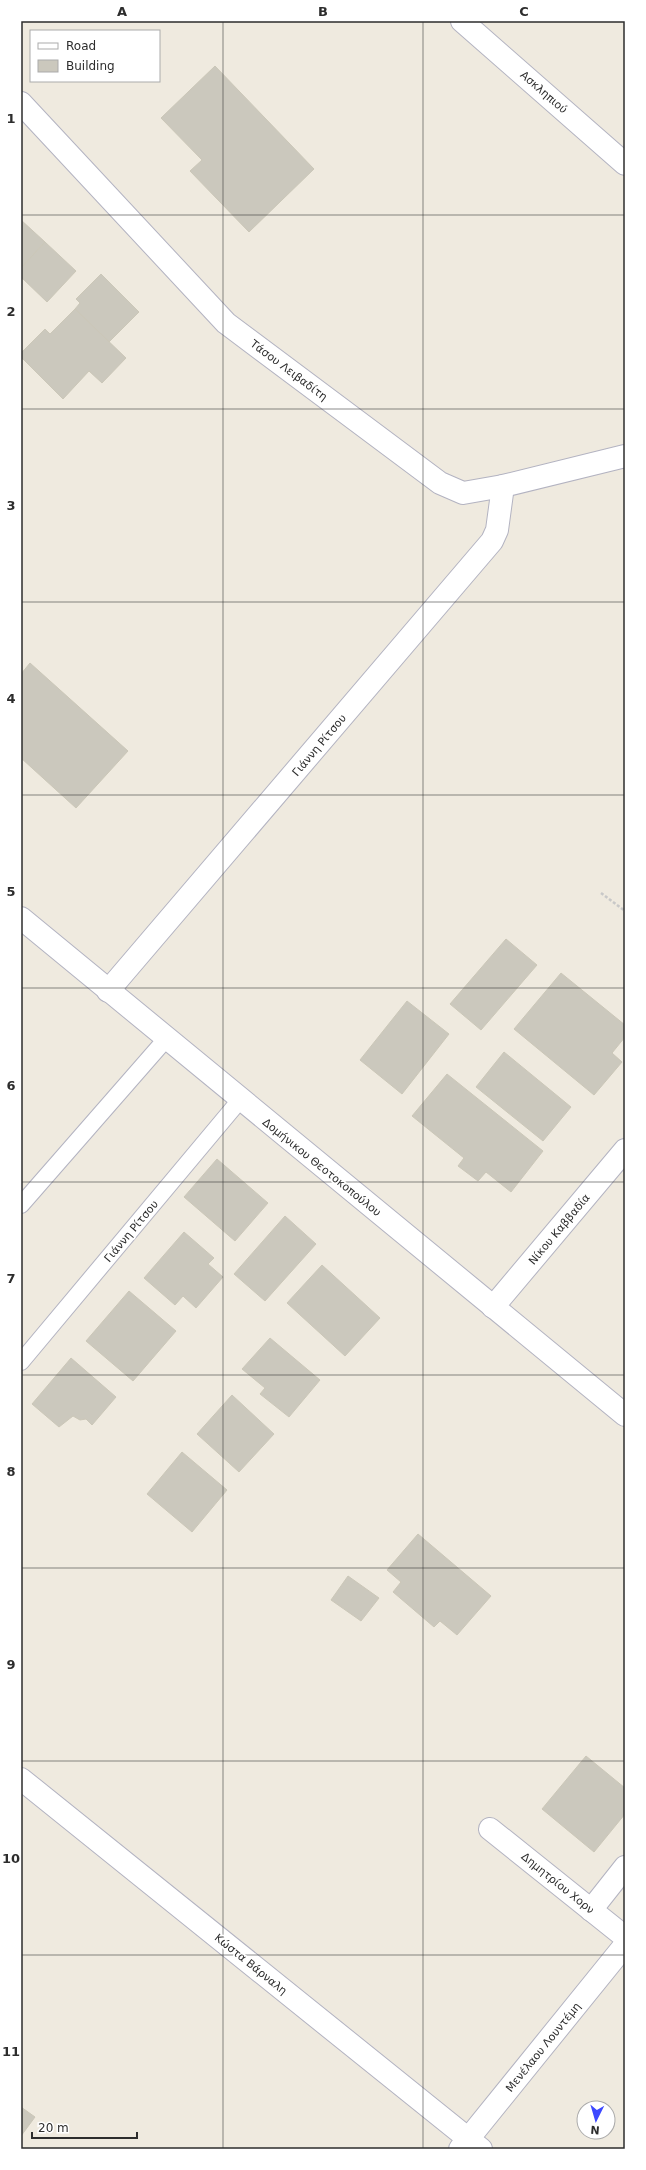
<svg xmlns="http://www.w3.org/2000/svg" width="646" height="2170" font-family="'DejaVu Sans',sans-serif">
<style>
.building{fill:#cbc8bd;stroke:#cbc7b8}
.lines{fill:none;stroke-linecap:round;stroke-linejoin:round}
.service-casing{stroke:#b3b3c1;stroke-width:18}
.minor-casing{stroke:#b3b3c1;stroke-width:24}
.path{stroke:#c8c8c8;stroke-width:2.5;stroke-dasharray:3 2;stroke-linecap:butt}
.service{stroke:#fff;stroke-width:16}
.minor{stroke:#fff;stroke-width:22}
.grid{fill:none;stroke:#2d2d2d;stroke-width:1;stroke-opacity:0.55}
.labels{text-anchor:middle;stroke-width:3.5;stroke-linejoin:round;paint-order:stroke}
.street-label{font-size:11px;fill:#2d2d2d;stroke:#fff}
.neatline{fill:none;stroke:#2d2d2d;stroke-width:1.5}
.grid-label{font-size:13px;text-anchor:middle;font-weight:bold;fill:#2d2d2d}
</style>
<rect width="100%" height="100%" fill="#efeadf"/>
<!-- building -->
<g class="building">
<path d="M215,66L314,169L249,232L190,171L202,160L161,118Z"/>
<path d="M21,220L45,242L21,268Z"/>
<path d="M45,242L76,271L47,302L21,277V268Z"/>
<path d="M101,274L139,312L109,342L75,309L80,303L76,299Z"/>
<path d="M75,309L126,358L102,383L89,371L63,399L21,357V353L45,329L50,334Z"/>
<path d="M30,663L128,751L76,808L21,758V674Z"/>
<path d="M506,939L537,965L481,1030L450,1004Z"/>
<path d="M561,973L625,1025V1037L612,1053L622,1062L594,1095L514,1029Z"/>
<path d="M407,1001L449,1034L402,1094L360,1060Z"/>
<path d="M504,1052L571,1107L543,1141L476,1087Z"/>
<path d="M447,1074L543,1151L511,1192L486,1172L478,1181L458,1166L464,1158L412,1116Z"/>
<path d="M217,1159L268,1203L235,1241L184,1197Z"/>
<path d="M285,1216L316,1244L265,1301L234,1274Z"/>
<path d="M184,1232L214,1258L208,1264L223,1277L196,1308L183,1296L175,1305L144,1278Z"/>
<path d="M322,1265L380,1318L345,1356L287,1303Z"/>
<path d="M129,1291L176,1331L133,1381L86,1341Z"/>
<path d="M270,1338L320,1380L289,1417L260,1394L265,1388L242,1369Z"/>
<path d="M71,1358L116,1397L92,1425L86,1419L80,1420L73,1416L59,1427L32,1404Z"/>
<path d="M232,1395L274,1434L239,1472L197,1434Z"/>
<path d="M182,1452L227,1490L192,1532L147,1494Z"/>
<path d="M418,1534L491,1596L457,1635L440,1621L434,1627L393,1592L401,1582L387,1570Z"/>
<path d="M348,1576L379,1598L361,1621L331,1600Z"/>
<path d="M586,1756L625,1788V1814L594,1852L542,1809Z"/>
<path d="M21,2107L35,2117L21,2136Z"/>
</g>
<g class="lines">
<!-- service casing -->
<g class="service-casing">
<g id="service">
<path d="M21,1205L166,1039"/>
<path d="M21,1362L240,1100"/>
</g>
</g>
<!-- minor casing -->
<g class="minor-casing">
<g id="minor">
<path d="M462,21L625,164"/>
<path d="M21,103L226,323L440,483L463,493L503,486L625,456"/>
<path d="M21,918L625,1415"/>
<path d="M108,991L492,541L497,530L503,486"/>
<path d="M493,1307L625,1150"/>
<path d="M21,1779L481,2149"/>
<path d="M490,1829L625,1937"/>
<path d="M591,1910L625,1867"/>
<path d="M460,2149L625,1945"/>
</g>
</g>
<!-- path -->
<path class="path" d="M601,893L625,911"/>
<!-- service -->
<use href="#service" class="service"/>
<!-- minor -->
<use href="#minor" class="minor"/>
</g>
<!-- grid -->
<path class="grid" d="M223,21V2149M423,21V2149M21,215H625M21,409H625M21,602H625M21,795H625M21,988H625M21,1182H625M21,1375H625M21,1568H625M21,1761H625M21,1955H625"/>
<g class="labels">
<!-- street labels -->
<g class="street-label">
<text transform="translate(544 92) rotate(41)" y="4">Ασκληπιού</text>
<text transform="translate(289 370) rotate(37)" y="4">Τάσου Λειβαδίτη</text>
<text transform="translate(319 745) rotate(-50)" y="4">Γιάννη Ρίτσου</text>
<text transform="translate(322 1167) rotate(39)" y="4">Δομήνικου Θεοτοκοπούλου</text>
<text transform="translate(559 1229) rotate(-50)" y="4">Νίκου Καββαδία</text>
<text transform="translate(131 1231) rotate(-50)" y="4">Γιάννη Ρίτσου</text>
<text transform="translate(558 1883) rotate(39)" y="4">Δημητρίου Χορν</text>
<text transform="translate(251 1964) rotate(39)" y="4">Κώστα Βάρναλη</text>
<text transform="translate(543 2047) rotate(-51)" y="4">Μενέλαου Λουντέμη</text>
</g>
</g>
<!-- border -->
<rect width="646" height="2170" fill="none" stroke="#ffffff" stroke-width="44"/>
<!-- legend -->
<rect x="30" y="30" width="130" height="52" fill="#ffffff" stroke="#ababab"/>
<rect x="38" y="43" width="20" height="6" fill="#ffffff" stroke="#ababab"/>
<text x="66" y="50" font-size="12" fill="#2d2d2d">Road</text>
<rect x="38" y="60" width="20" height="12" fill="#cbc8bd" stroke="#ababab"/>
<text x="66" y="70" font-size="12" fill="#2d2d2d">Building</text>
<!-- north arrow -->
<g transform="translate(596 2120) rotate(185)"><circle r="19" fill="#ffffff" stroke="#ababab"/>
<path d="M0-3L7 15L0 10L-7 15Z" fill="#3c48ff"/>
<text y="-6" font-size="11" font-weight="bold" text-anchor="middle" fill="#2d2d2d">N</text>
</g>
<!-- scale -->
<path d="M32 2132v6h105v-6" fill="none" stroke="#2d2d2d" stroke-width="2"/>
<text x="38" y="2132" font-size="12" fill="#2d2d2d" stroke="#ffffff" stroke-width="3" paint-order="stroke">20 m</text>
<rect x="22" y="22" width="602" height="2126" class="neatline"/>
<g class="grid-label">
<text x="122" y="16">A</text>
<text x="323" y="16">B</text>
<text x="524" y="16">C</text>
<text x="11" y="123">1</text>
<text x="11" y="316">2</text>
<text x="11" y="510">3</text>
<text x="11" y="703">4</text>
<text x="11" y="896">5</text>
<text x="11" y="1090">6</text>
<text x="11" y="1283">7</text>
<text x="11" y="1476">8</text>
<text x="11" y="1669">9</text>
<text x="11" y="1863">10</text>
<text x="11" y="2056">11</text>
</g>
</svg>
